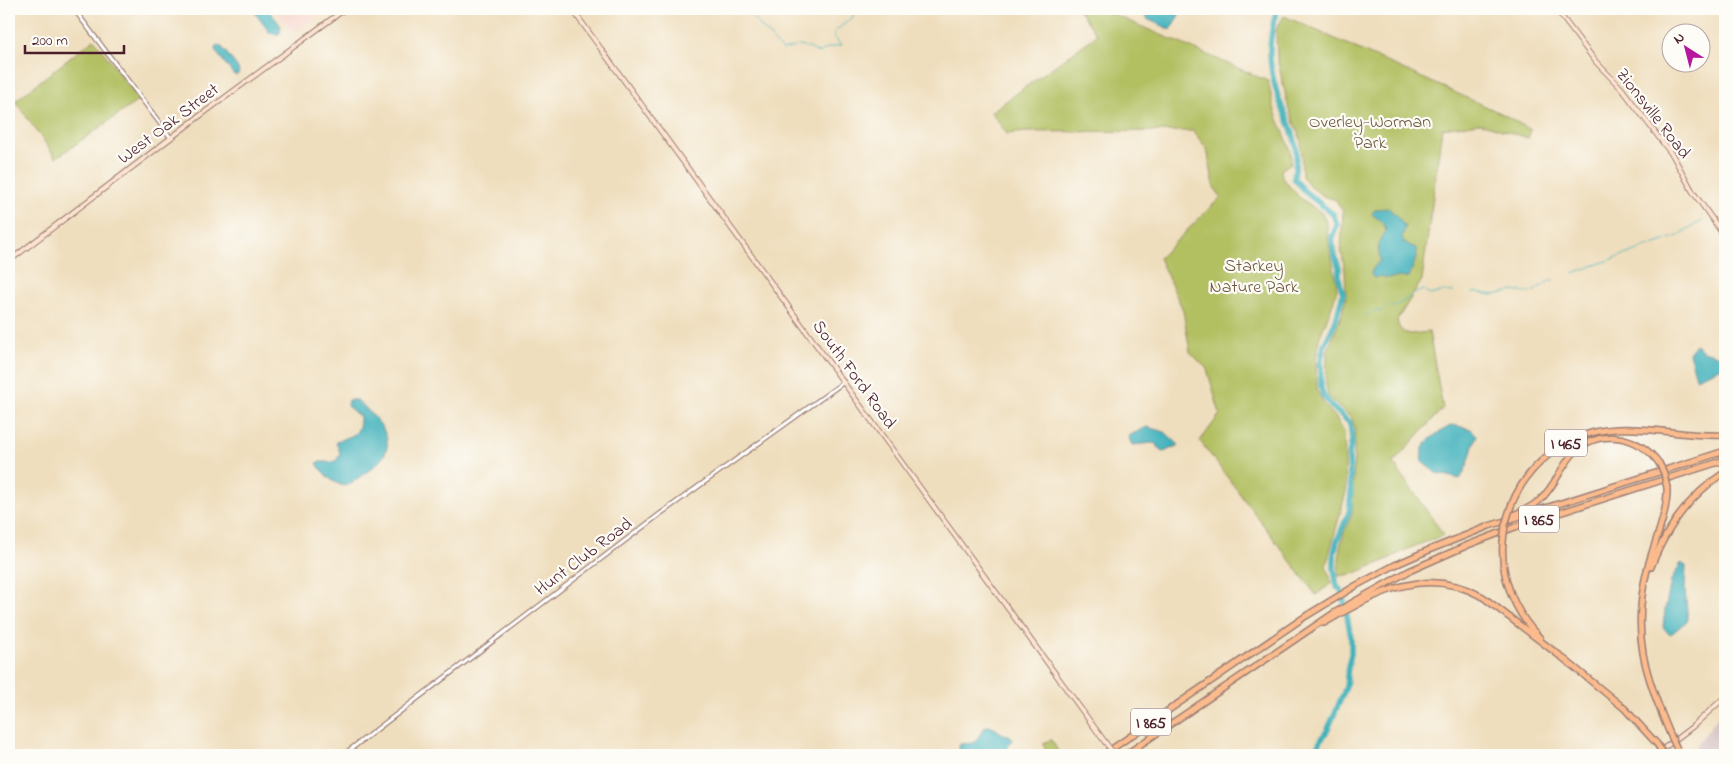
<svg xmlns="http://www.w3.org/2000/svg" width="1734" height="764" font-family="'Indie Flower',sans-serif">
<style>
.built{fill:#f7d1c7}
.industrial{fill:#d2bfc0}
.green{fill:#b2c062;stroke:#7e7046}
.water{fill:#42b2bc;stroke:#466874}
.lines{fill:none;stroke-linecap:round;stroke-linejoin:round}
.stream{stroke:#42b2bc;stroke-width:1}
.river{stroke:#42b2bc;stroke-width:5.5}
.tertiary-casing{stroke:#9c7e74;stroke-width:5.5}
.secondary-casing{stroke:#9c7e74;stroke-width:6}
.motorway-casing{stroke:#9c7e74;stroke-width:8}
.tertiary{stroke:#fff;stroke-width:3}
.secondary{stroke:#fde4d1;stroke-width:4}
.motorway{stroke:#fbbb8d;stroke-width:5}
.secondary-bridge-casing{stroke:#9c7e74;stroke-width:6;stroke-linecap:butt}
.motorway-bridge-casing{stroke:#9c7e74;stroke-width:8;stroke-linecap:butt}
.secondary-bridge{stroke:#fde4d1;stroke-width:4}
.motorway-bridge{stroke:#fbbb8d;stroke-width:5}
.labels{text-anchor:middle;stroke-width:4.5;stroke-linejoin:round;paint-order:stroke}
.shield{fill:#fdfcf7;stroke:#806168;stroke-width:1}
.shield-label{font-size:16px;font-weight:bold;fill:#4a1f2b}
.street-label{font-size:18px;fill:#4a1f2b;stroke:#fdfcf7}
.park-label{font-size:18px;fill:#6e573e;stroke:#fdfcf7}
</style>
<rect width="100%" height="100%" fill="#fdfcf7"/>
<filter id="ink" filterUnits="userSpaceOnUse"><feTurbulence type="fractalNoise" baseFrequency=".02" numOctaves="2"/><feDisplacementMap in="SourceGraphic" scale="10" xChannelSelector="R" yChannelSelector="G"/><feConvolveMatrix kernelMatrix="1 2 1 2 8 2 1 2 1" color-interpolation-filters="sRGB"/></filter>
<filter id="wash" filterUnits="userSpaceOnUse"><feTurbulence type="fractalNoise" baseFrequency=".0096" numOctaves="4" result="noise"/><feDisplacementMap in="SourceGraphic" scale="20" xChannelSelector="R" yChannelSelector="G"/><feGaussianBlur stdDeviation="1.12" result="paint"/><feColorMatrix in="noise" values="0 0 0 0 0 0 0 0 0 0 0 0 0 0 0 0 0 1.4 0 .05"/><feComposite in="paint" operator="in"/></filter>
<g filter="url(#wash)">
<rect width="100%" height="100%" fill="#efdebd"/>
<!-- built -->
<path class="built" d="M288,9H321L319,10L321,13L295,32L290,31L279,15Z"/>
<!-- industrial -->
<path class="industrial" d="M1725,710V755H1699L1696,746L1720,714Z"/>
<!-- green -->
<g class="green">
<path d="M1078,9H1101L1268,81C1271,95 1274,111 1280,124C1286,138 1291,147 1291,163L1282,169L1281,172L1283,179L1299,197L1322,213L1327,224L1328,238L1336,279L1337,289L1333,303L1319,339L1316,359L1317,390L1324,404L1336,418L1344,432L1346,492L1326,566L1332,583L1316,595L1200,441L1220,414L1207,369L1190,352L1183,310L1159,258L1221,197L1214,187L1207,149L1193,131L1026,132L1007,134L991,112L1097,35Z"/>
<path d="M1284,16L1503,114L1531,130L1528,138L1480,123L1442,128L1422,280L1397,320L1399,327L1403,332L1410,334L1429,332L1443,408L1393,463L1444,535L1410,548L1382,562L1353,574L1338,576L1340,547L1344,532L1352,514L1355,429L1351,417L1337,406L1328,396L1326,384L1327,352L1342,314L1346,296L1345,271L1341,249L1343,212L1336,200L1323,196L1308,185L1302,176L1301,140L1289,110L1277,58L1276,30Z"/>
<path d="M94,39L139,100L56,158L15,101Z"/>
<path d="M1051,739L1058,751L1049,755L1043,744Z"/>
</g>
<!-- water -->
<g class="water">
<path d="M252,9H268L281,26L280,33L276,35L270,33Z"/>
<path d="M1148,9H1182L1171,30L1147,19L1146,14Z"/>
<path d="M217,45L222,47L238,68L239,73L237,75H234L216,52L215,49Z"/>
<path d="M1388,208L1398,217L1405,227L1402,238L1404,243L1416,248V258L1409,277L1385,278L1382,276L1374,278L1371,275L1372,270L1380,260C1378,245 1375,244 1386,232C1385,222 1378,220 1372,214C1374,207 1383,209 1388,208Z"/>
<path d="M1696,344L1703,351L1725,357V366L1696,378L1689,353Z"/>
<path d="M348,400H357C382,423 405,446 368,471C361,476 354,482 345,486C333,484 323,474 317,463L318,462H332L337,460L340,453L336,442C351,435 360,437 360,417L347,406Z"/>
<path d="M1452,425L1471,429L1477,435C1470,452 1471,462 1460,479L1436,473L1422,462C1418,441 1437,434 1452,425Z"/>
<path d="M1147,427L1165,432L1179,445L1164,452L1154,443L1132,445L1128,436Z"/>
<path d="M1681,563L1686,566L1685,590L1688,620L1670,635L1663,627L1665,610L1671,581Z"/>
<path d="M986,726C997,726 999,735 1009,735L1013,740L1002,755H957L960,744L974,743Z"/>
</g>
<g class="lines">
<!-- stream -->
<g class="stream">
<path d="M745,9L782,50L795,47"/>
<path d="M798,46L807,47L819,53L828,48L841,45L834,37V32L853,17V13L858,9"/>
<path d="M1573,273L1678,236L1689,228L1702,221"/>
<path d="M1472,294L1476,292L1494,295L1512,291L1531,293L1549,281L1553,280"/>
<path d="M1374,311L1380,312L1387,306C1402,307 1410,293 1424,290L1430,295L1444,291L1453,292"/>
<path d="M1366,316L1369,313"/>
</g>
<!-- river -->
<path class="river" d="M1277,9C1268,40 1267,61 1277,93C1282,111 1294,128 1296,147C1297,157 1295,168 1294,178L1304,191L1333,214L1337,225L1332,237L1333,249L1339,268V279L1343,294L1335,323L1324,345L1321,359V386L1323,395L1332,407L1350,423L1352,440L1349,455L1351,494L1349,512L1337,541L1334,553V569L1337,587L1341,590L1344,601L1351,637V654L1348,666L1346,687L1328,729L1312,755"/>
</g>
</g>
<g filter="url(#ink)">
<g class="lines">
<!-- tertiary casing -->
<g class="tertiary-casing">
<g id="tertiary">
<path d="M74,9L171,138"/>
<path d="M343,755L660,514L844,382"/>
</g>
</g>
<!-- secondary casing -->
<g class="secondary-casing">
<g id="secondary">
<path d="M572,9L1105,742"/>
<path d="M1556,9L1596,62L1622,89L1673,156L1693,192L1725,237"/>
<path d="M9,261L197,118L345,9"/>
<path d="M1655,755L1692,727L1725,697"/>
</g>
</g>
<!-- motorway casing -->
<g class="motorway-casing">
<g id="motorway">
<path d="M1667,488C1668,514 1653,545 1647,570C1631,634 1645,675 1670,734"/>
<path d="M1511,506C1528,462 1570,431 1617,429C1653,427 1689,437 1725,435"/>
<path d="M1513,515C1523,511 1532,507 1540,500C1554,487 1560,469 1572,455C1597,427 1638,434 1659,463"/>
<path d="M1503,542C1500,578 1515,613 1540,638"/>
<path d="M1651,567C1666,528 1690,495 1725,472"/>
<path d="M1324,623C1377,593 1424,564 1483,597L1560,656"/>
<path d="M1558,654L1624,708L1657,744"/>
<path d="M1103,755L1306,616L1357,585L1395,565L1429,550L1489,526L1725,451"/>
<path d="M1125,755L1334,613L1409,571L1468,545L1515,527L1725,460"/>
</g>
</g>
<!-- tertiary -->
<use href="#tertiary" class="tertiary"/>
<!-- secondary -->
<use href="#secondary" class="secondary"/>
<!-- motorway -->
<use href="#motorway" class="motorway"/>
<!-- secondary-bridge casing -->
<g class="secondary-bridge-casing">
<path id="secondary-bridge" d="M1105,742L1115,755"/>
</g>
<!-- motorway-bridge casing -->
<g class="motorway-bridge-casing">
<g id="motorway-bridge">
<path d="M1659,463L1664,473L1667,488"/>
<path d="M1503,542L1505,525L1511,506"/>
<path d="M1670,734L1677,749"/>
<path d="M1657,744L1664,755"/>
</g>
</g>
<!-- secondary-bridge -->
<use href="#secondary-bridge" class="secondary-bridge"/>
<!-- motorway-bridge -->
<use href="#motorway-bridge" class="motorway-bridge"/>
</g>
</g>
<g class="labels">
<!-- shield labels -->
<g class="shield">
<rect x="1545" y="429.5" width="42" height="27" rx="4"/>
<rect x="1519" y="505.5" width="40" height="27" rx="4"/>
<rect x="1131" y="708.5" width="40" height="27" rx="4"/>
</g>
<g class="shield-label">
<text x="1566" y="449">I 465</text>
<text x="1539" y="525">I 865</text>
<text x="1151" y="728">I 865</text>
</g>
<!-- street labels -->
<g class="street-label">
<text transform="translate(1654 113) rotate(52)" y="6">Zionsville Road</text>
<text transform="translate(168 123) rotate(-37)" y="6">West Oak Street</text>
<text transform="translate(855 374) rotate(54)" y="6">South Ford Road</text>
<text transform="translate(583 556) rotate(-37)" y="6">Hunt Club Road</text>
</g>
<!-- park labels -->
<g class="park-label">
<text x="1370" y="127">Overley-Worman<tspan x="1370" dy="21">Park</tspan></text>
<text x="1254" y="271">Starkey<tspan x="1254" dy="21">Nature Park</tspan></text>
</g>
</g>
<!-- margin -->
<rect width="1734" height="764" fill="none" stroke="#fdfcf7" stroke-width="30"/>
<!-- north arrow -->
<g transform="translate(1686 48) rotate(324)"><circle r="24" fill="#fdfcf7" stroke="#b5a4a5"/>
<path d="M0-4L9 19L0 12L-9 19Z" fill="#b5179e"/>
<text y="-8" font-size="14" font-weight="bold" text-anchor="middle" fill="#4a1f2b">N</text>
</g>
<!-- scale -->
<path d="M25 45v8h99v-8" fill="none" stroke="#4a1f2b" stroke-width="2.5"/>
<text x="32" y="45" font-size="15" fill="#4a1f2b" stroke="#fdfcf7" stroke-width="4" paint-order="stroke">200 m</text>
</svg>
